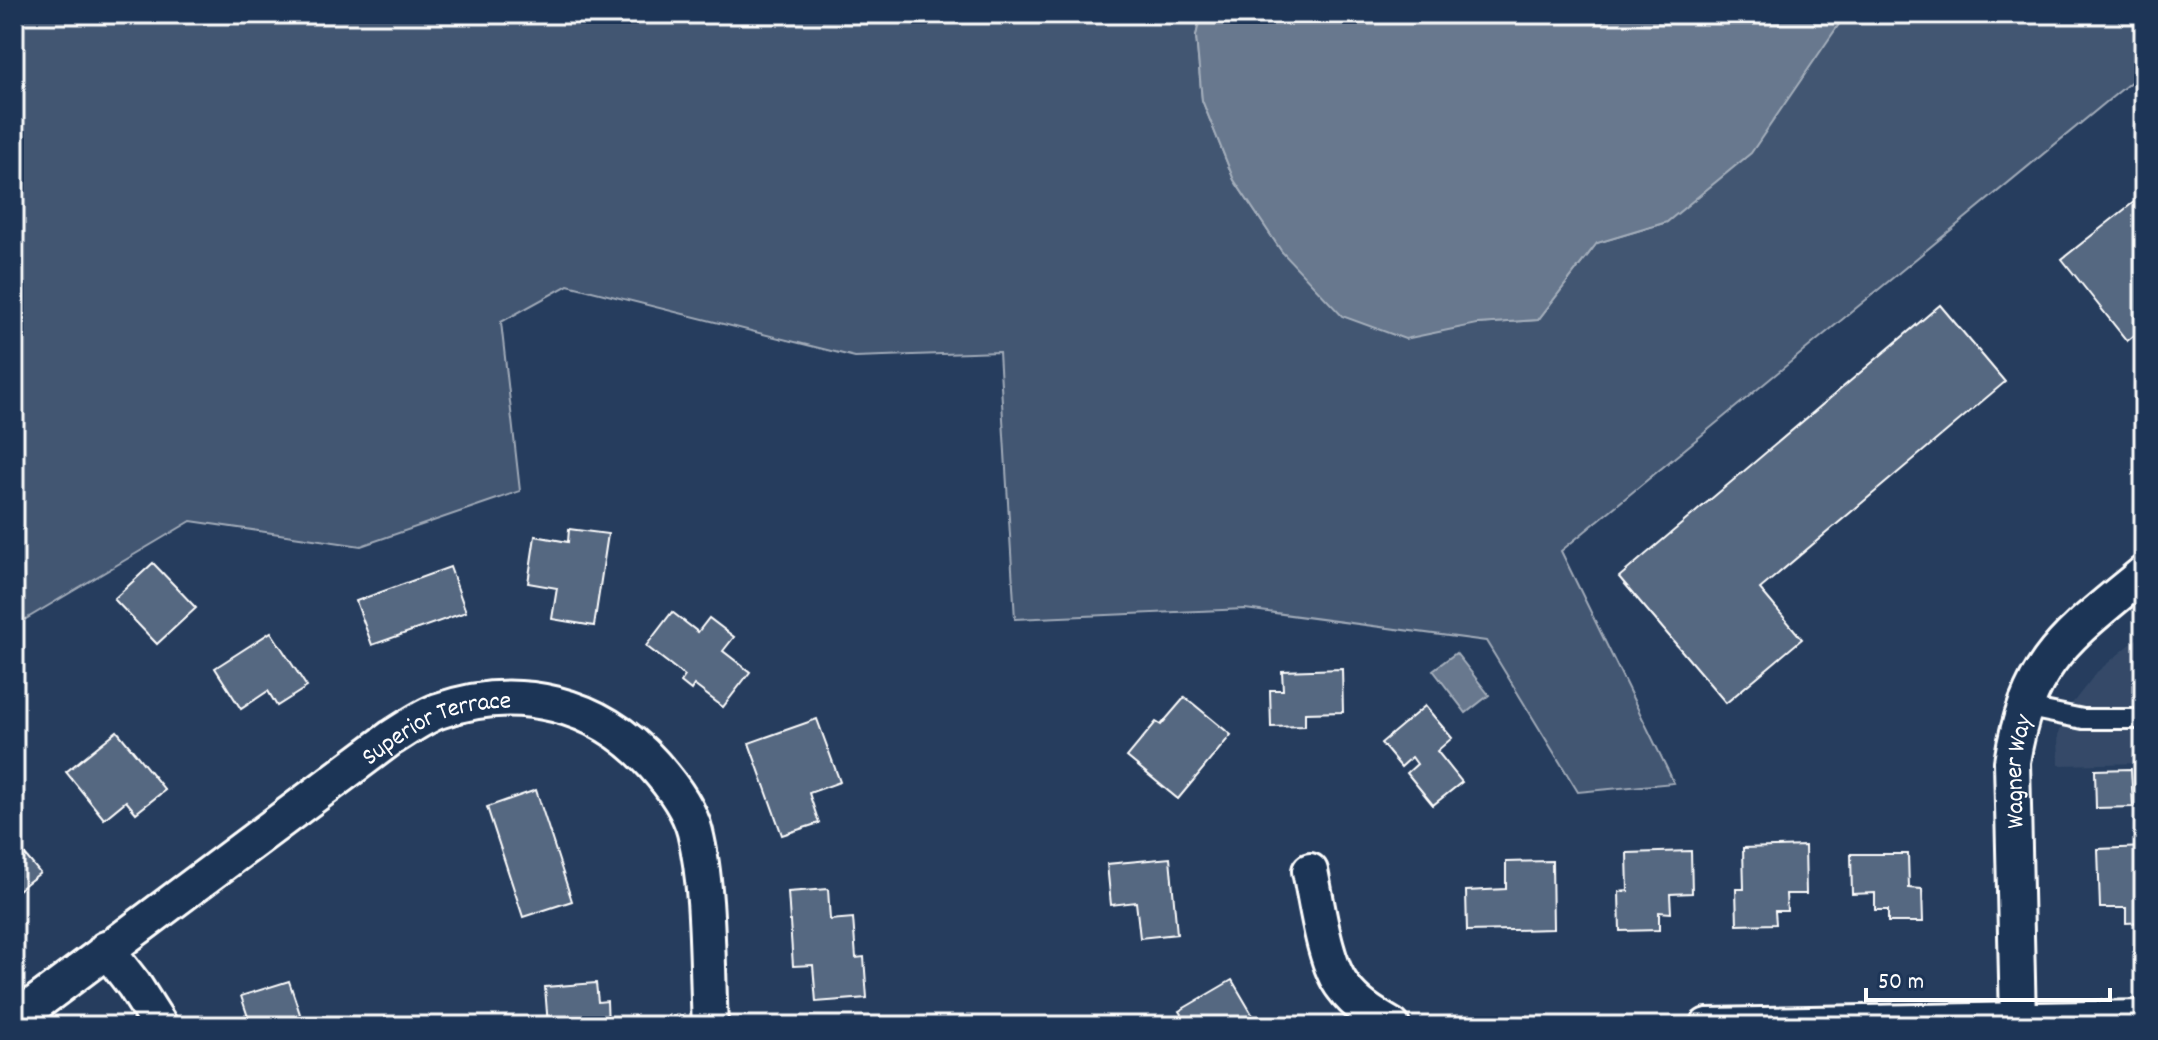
<svg xmlns="http://www.w3.org/2000/svg" width="2158" height="1040" font-family="Dekko,sans-serif">
<style>
.built{fill:#344a68}
.green{fill:#425672;stroke:#a0aab8;stroke-width:2}
.water{fill:#67788e;stroke:#a4aebb;stroke-width:2}
.building{fill:#556781;stroke:#fff;stroke-width:2}
.lines{fill:none;stroke-linecap:round;stroke-linejoin:round}
.service-casing{stroke:#fff;stroke-width:24}
.minor-casing{stroke:#fff;stroke-width:40}
.service{stroke:#1d3557;stroke-width:18}
.minor{stroke:#1d3557;stroke-width:34}
.labels{text-anchor:middle;stroke-width:6;stroke-linejoin:round;paint-order:stroke}
.street-label{font-size:26px;fill:#fff;stroke:#1d3557}
</style>
<rect width="100%" height="100%" fill="#263d5e"/>
<filter id="ink" filterUnits="userSpaceOnUse"><feTurbulence type="fractalNoise" baseFrequency=".0125" numOctaves="2"/><feDisplacementMap in="SourceGraphic" scale="16" xChannelSelector="R" yChannelSelector="G"/><feConvolveMatrix kernelMatrix="1 2 1 2 8 2 1 2 1" color-interpolation-filters="sRGB"/></filter>
<g filter="url(#ink)">
<!-- built -->
<path class="built" d="M2144,633V763L2059,765L2058,735L2071,705L2097,672Z"/>
<!-- green -->
<path class="green" d="M14,14H1201L1196,36L1202,100L1234,180L1282,252L1477,324L1538,320L1597,243L1667,222L1819,52L1846,14H2144V71L1561,551L1674,783L1578,792L1486,641L1245,609L1015,619L999,352L855,357L568,285L501,322L520,491L361,546L191,521L14,626Z"/>
<!-- water -->
<g class="water">
<path d="M1201,14H1846L1751,153L1667,222L1597,243L1538,320L1477,324L1405,339L1342,316L1282,252L1234,180L1202,100L1196,36Z"/>
<path d="M1456,653L1489,695L1466,713L1433,670Z"/>
</g>
<!-- building -->
<g class="building">
<path d="M2144,194V328L2127,341L2062,259Z"/>
<path d="M1940,305L2005,382L1760,589L1802,639L1726,703L1619,577Z"/>
<path d="M569,529L608,534L594,626L552,619L557,588L528,583L535,536L568,542Z"/>
<path d="M153,563L196,608L157,644L114,599Z"/>
<path d="M450,567L466,612L372,645L356,601Z"/>
<path d="M672,612L698,632L709,618L734,637L723,651L750,672L723,707L694,685L691,690L681,682L685,676L646,646Z"/>
<path d="M271,632L307,687L277,706L268,691L241,709L215,668Z"/>
<path d="M1342,669L1343,712L1305,713V726L1271,727L1270,690H1283L1282,671Z"/>
<path d="M1185,697L1231,735L1178,799L1127,757L1156,722L1161,725Z"/>
<path d="M1425,706L1452,738L1437,751L1462,782L1433,805L1407,773L1417,764L1412,757L1401,767L1381,743Z"/>
<path d="M817,719L840,782L809,793L819,823L782,835L749,743Z"/>
<path d="M117,731L165,790L136,813L126,801L104,819L66,772Z"/>
<path d="M2131,769L2133,807L2096,808L2095,770Z"/>
<path d="M536,790L572,901L523,917L487,807Z"/>
<path d="M16,844L40,873L14,893V845Z"/>
<path d="M1805,846L1806,894H1786L1787,911H1775L1776,924L1737,925L1736,889H1744L1743,848Z"/>
<path d="M2144,847V922L2126,923V908H2100L2098,849Z"/>
<path d="M1691,851L1692,893L1670,894L1671,913L1659,912V930L1620,931L1619,892L1628,891L1627,853Z"/>
<path d="M1851,854H1908L1909,888L1922,889L1923,922H1888V910H1875V893L1852,894Z"/>
<path d="M1170,858L1177,934L1140,938L1136,902L1111,905L1107,864Z"/>
<path d="M1552,861L1553,929L1467,931L1466,891L1506,889V862Z"/>
<path d="M828,889L830,920L853,918L856,958L864,957L867,998L816,1002L813,965L793,966L788,892Z"/>
<path d="M1232,980L1259,1026H1179L1186,1022L1179,1011Z"/>
<path d="M289,981L304,1026H251L241,996Z"/>
<path d="M596,983L598,1002L607,1001L608,1026H548L545,987Z"/>
</g>
<g class="lines">
<!-- service casing -->
<g class="service-casing">
<path id="service" d="M2024,707L2083,719H2144"/>
</g>
<!-- minor casing -->
<g class="minor-casing">
<g id="minor">
<path d="M1310,871C1317,902 1324,963 1343,987C1356,1005 1373,1015 1392,1026"/>
<path d="M106,949L134,985L160,1026"/>
<path id="s1" d="M14,1020L391,738C406,729 422,717 438,711C517,683 599,703 654,765C670,783 689,808 695,832C709,889 707,966 710,1026"/>
<path id="s2" d="M2018,1021L2012,762C2028,659 2069,636 2144,573"/>
<path d="M1707,1026L2144,1018"/>
</g>
</g>
<!-- service -->
<use href="#service" class="service"/>
<!-- minor -->
<use href="#minor" class="minor"/>
</g>
</g>
<g class="labels">
<!-- street labels -->
<g class="street-label">
<text dy="9" stroke="none"><textPath href="#s1" startOffset="518">Superior Terrace</textPath></text>
<text dy="9" stroke="none"><textPath href="#s2" startOffset="250">Wagner Way</textPath></text>
</g>
</g>
<!-- margin -->
<rect width="2158" height="1040" fill="none" stroke="#1d3557" stroke-width="48"/>
<rect x="24" y="24" width="2110" height="992" fill="none" stroke="#fff" stroke-width="3" filter="url(#ink)"/>
<!-- scale -->
<path d="M1866 988v12h244v-12" fill="none" stroke="#ffffff" stroke-width="4"/>
<text x="1878" y="988" font-size="24" fill="#ffffff" stroke="#1d3557" stroke-width="6" paint-order="stroke">50 m</text>
</svg>
